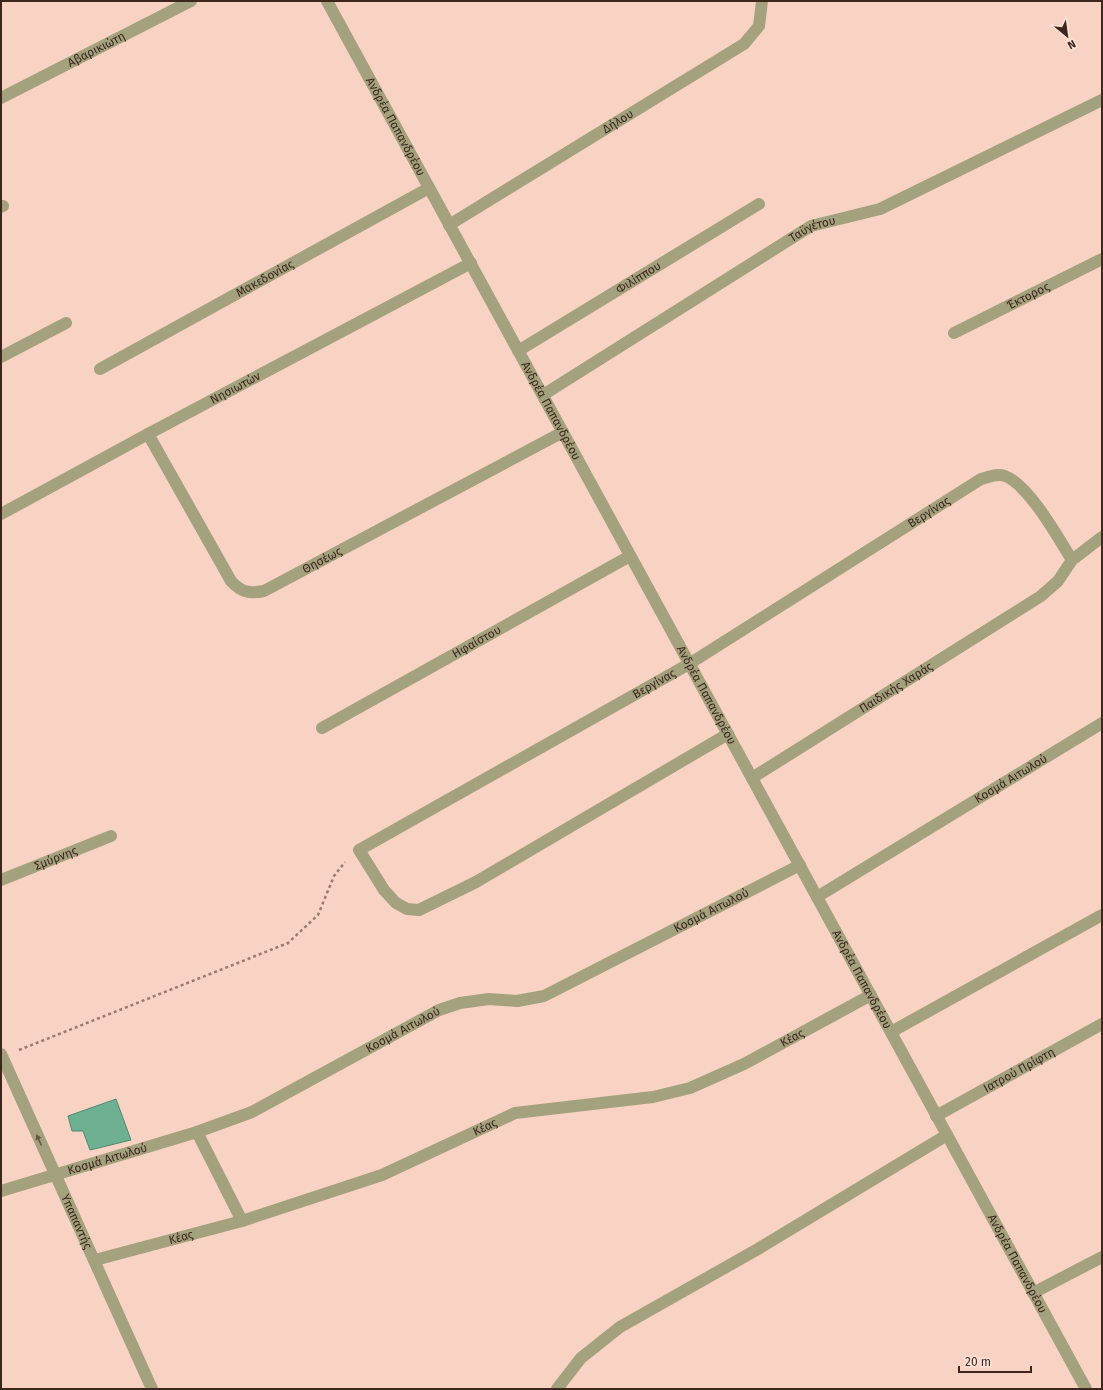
<svg xmlns="http://www.w3.org/2000/svg" width="1103" height="1390" font-family="'Fira Sans',sans-serif">
<style>
.building{fill:#70b092;stroke:#4b8a6e}
.lines{fill:none;stroke-linecap:round;stroke-linejoin:round}
.path{stroke:#987a6e;stroke-width:2.5;stroke-dasharray:3 3;stroke-linecap:butt}
.minor{stroke:#a4a17e;stroke-width:12}
.oneway{fill:#665743}
.labels{text-anchor:middle;stroke-width:4;stroke-linejoin:round;paint-order:stroke}
.street-label{font-size:12px;fill:#3d261c;stroke:#fce2d8}
</style>
<rect width="100%" height="100%" fill="#f8d2c3"/>
<!-- building -->
<path class="building" d="M116,1099L131,1140L90,1150L83,1131H72L68,1116Z"/>
<g class="lines">
<!-- path -->
<path class="path" d="M19,1050L288,943L318,915L334,876L345,862"/>
<!-- minor -->
<g class="minor">
<path id="s1" d="M327,1L1086,1389"/>
<path id="s2" d="M1,98L191,1"/>
<path d="M1,207L3,206"/>
<path id="s3" d="M449,225L744,44L759,26L762,1"/>
<path id="s4" d="M954,333L1102,259"/>
<path id="s5" d="M518,351L759,204"/>
<path d="M1,357L66,323"/>
<path id="s6" d="M100,369L429,188"/>
<path id="s7" d="M543,395L811,226L880,209L1102,100"/>
<path id="s8" d="M148,434L231,581C241,592 249,594 264,591L563,432"/>
<path id="s9" d="M1,514L148,434L471,263"/>
<path id="s10" d="M322,728L630,556"/>
<path id="s11" d="M728,734L476,882L419,910L407,909L396,903L384,890L359,850L689,664L981,479C989,477 997,473 1005,476C1029,485 1059,539 1072,560"/>
<path id="s12" d="M752,778L1041,596L1058,581L1072,560L1102,537"/>
<path id="s13" d="M1,880L111,836"/>
<path id="s14" d="M817,897L1102,723"/>
<path d="M891,1032L1102,915"/>
<path id="s15" d="M1,1054L152,1389"/>
<path id="s16" d="M936,1116L1102,1024"/>
<path d="M197,1132L242,1221"/>
<path id="s17" d="M1,1191L197,1132L252,1112L439,1010L460,1003L489,999L517,1001L544,996L800,865"/>
<path id="s18" d="M95,1260L242,1221L382,1175L515,1113L653,1097L690,1088L744,1064L871,995"/>
<path d="M1033,1293L1102,1257"/>
<path d="M557,1389L581,1358L620,1327L758,1249L947,1135"/>
</g>
</g>
<!-- one-way arrows -->
<defs><path id="oneway-solid" d="M-6-.8H1V-3.2L6.5 0L1 3.2V.8H-6Z"/></defs>
<use class="oneway" href="#oneway-solid" transform="translate(39 1140) rotate(-114)"/>
<g class="labels">
<!-- street labels -->
<g class="street-label">
<text dy="4" stroke="none"><textPath href="#s2" startOffset="107">Αβαρικιώτη</textPath></text>
<text dy="4" stroke="none"><textPath href="#s3" startOffset="198">Δήλου</textPath></text>
<text dy="4" stroke="none"><textPath href="#s1" startOffset="143">Ανδρέα Παπανδρέου</textPath></text>
<text dy="4" stroke="none"><textPath href="#s7" startOffset="317">Ταϋγέτου</textPath></text>
<text dy="4" stroke="none"><textPath href="#s6" startOffset="188">Μακεδονίας</textPath></text>
<text dy="4" stroke="none"><textPath href="#s5" startOffset="141">Φιλίππου</textPath></text>
<text dy="4" stroke="none"><textPath href="#s4" startOffset="83">Έκτορος</textPath></text>
<text dy="4" stroke="none"><textPath href="#s9" startOffset="266">Νησιωτών</textPath></text>
<text dy="4" stroke="none"><textPath href="#s1" startOffset="467">Ανδρέα Παπανδρέου</textPath></text>
<text dy="4" stroke="none"><textPath href="#s11" startOffset="1108">Βεργίνας</textPath></text>
<text dy="4" stroke="none"><textPath href="#s8" startOffset="271">Θησέως</textPath></text>
<text dy="4" stroke="none"><textPath href="#s10" startOffset="177">Ηφαίστου</textPath></text>
<text dy="4" stroke="none"><textPath href="#s11" startOffset="784">Βεργίνας</textPath></text>
<text dy="4" stroke="none"><textPath href="#s12" startOffset="170">Παιδικής Χαράς</textPath></text>
<text dy="4" stroke="none"><textPath href="#s1" startOffset="791">Ανδρέα Παπανδρέου</textPath></text>
<text dy="4" stroke="none"><textPath href="#s14" startOffset="227">Κοσμά Αιτωλού</textPath></text>
<text dy="4" stroke="none"><textPath href="#s13" startOffset="59">Σμύρνης</textPath></text>
<text dy="4" stroke="none"><textPath href="#s17" startOffset="771">Κοσμά Αιτωλού</textPath></text>
<text dy="4" stroke="none"><textPath href="#s1" startOffset="1115">Ανδρέα Παπανδρέου</textPath></text>
<text dy="4" stroke="none"><textPath href="#s17" startOffset="435">Κοσμά Αιτωλού</textPath></text>
<text dy="4" stroke="none"><textPath href="#s18" startOffset="737">Κέας</textPath></text>
<text dy="4" stroke="none"><textPath href="#s16" startOffset="95">Ιατρού Πρίφτη</textPath></text>
<text dy="4" stroke="none"><textPath href="#s18" startOffset="413">Κέας</textPath></text>
<text dy="4" stroke="none"><textPath href="#s17" startOffset="111">Κοσμά Αιτωλού</textPath></text>
<text dy="4" stroke="none"><textPath href="#s15" startOffset="184">Υπαπαντής</textPath></text>
<text dy="4" stroke="none"><textPath href="#s18" startOffset="89">Κέας</textPath></text>
<text dy="4" stroke="none"><textPath href="#s1" startOffset="1439">Ανδρέα Παπανδρέου</textPath></text>
</g>
</g>
<!-- border -->
<rect width="1103" height="1390" fill="none" stroke="#3d261c" stroke-width="4"/>
<!-- north arrow -->
<g transform="translate(1067 36) rotate(151)" stroke="#fce2d8" stroke-width="3" paint-order="stroke">
<path d="M0-3L7 15L0 10L-7 15Z" fill="#3d261c"/>
<text y="-6" font-size="11" font-weight="bold" text-anchor="middle" fill="#3d261c">N</text>
</g>
<!-- scale -->
<path d="M959 1366v6h72v-6" fill="none" stroke="#3d261c" stroke-width="2"/>
<text x="965" y="1366" font-size="12" fill="#3d261c" stroke="#fce2d8" stroke-width="3" paint-order="stroke">20 m</text>
</svg>
